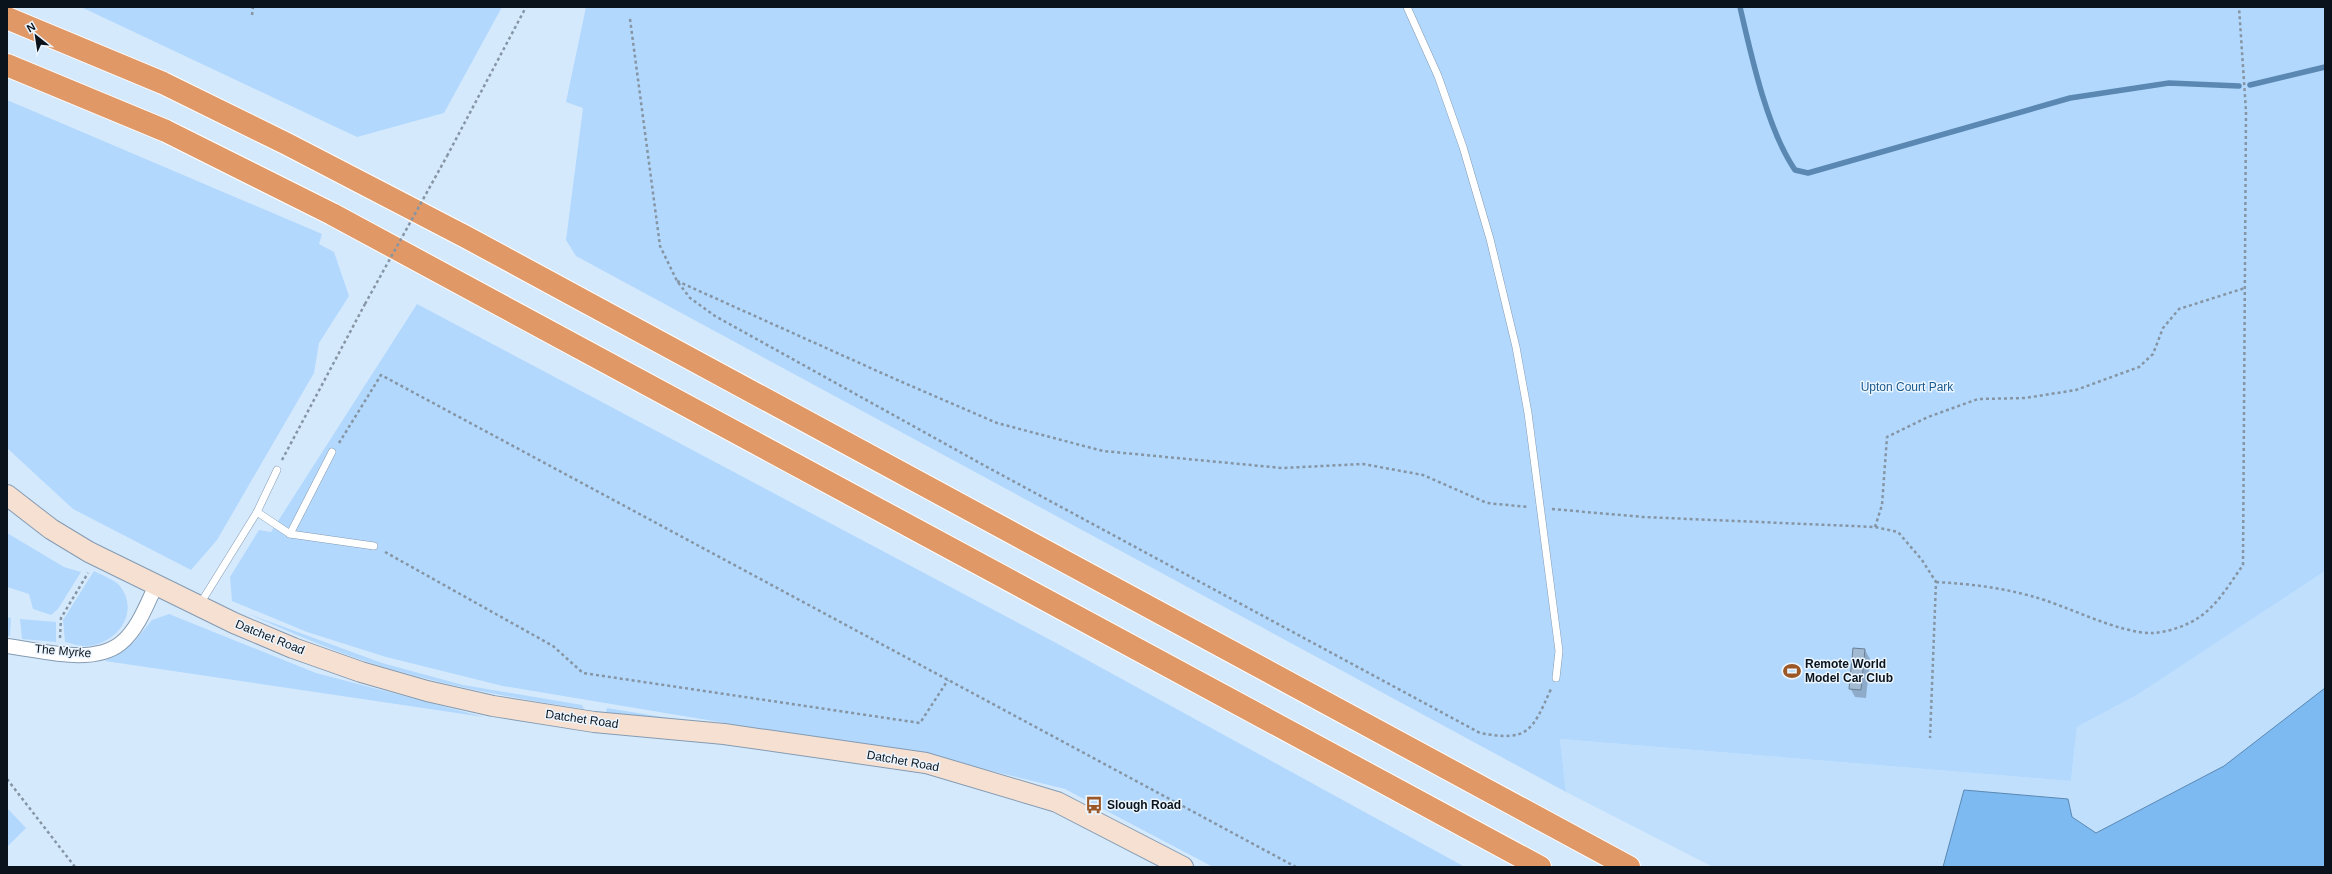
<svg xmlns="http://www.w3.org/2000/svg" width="2332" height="874" font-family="Helvetica,sans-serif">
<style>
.built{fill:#c0dffd}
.green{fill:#b2d8fd}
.water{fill:#7dbaf2;stroke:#5a88b2}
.shadow{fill:#0003}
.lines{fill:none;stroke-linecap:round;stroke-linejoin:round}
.stream{stroke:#5a88b2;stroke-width:5.5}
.building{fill:#a3bbd2;stroke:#697f95}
.lane-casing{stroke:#849bb2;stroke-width:8}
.street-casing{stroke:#849bb2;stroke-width:16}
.secondary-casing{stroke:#849bb2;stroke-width:22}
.highway-casing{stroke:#fff;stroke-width:24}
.path{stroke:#8595a4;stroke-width:2.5;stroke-dasharray:3 3;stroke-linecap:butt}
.lane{stroke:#fff;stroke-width:7}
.street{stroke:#fff;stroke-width:14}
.secondary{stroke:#f6e0d1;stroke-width:20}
.highway{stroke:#e09867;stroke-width:22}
.path-bridge{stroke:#8595a4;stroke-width:2.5;stroke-dasharray:3 3;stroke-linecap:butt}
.labels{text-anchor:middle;stroke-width:3;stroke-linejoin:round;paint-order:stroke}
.park-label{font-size:12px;fill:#1a5a8e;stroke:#ebf5ff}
.street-label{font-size:12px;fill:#0a131b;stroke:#ebf5ff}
.poi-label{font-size:12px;font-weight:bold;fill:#0a131b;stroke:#ebf5ff;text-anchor:start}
</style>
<rect width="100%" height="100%" fill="#d5e9fd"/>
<!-- built -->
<path class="built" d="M2325,571V867H1713L1566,792L1560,739L2071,781L2077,727L2137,695Z"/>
<!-- green -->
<g class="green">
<path d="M81,7H502L444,113L357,137Z"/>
<path d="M586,7H2325V571L2137,695L2077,727L2071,781L1560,739L1566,792L576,256L566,240L583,108L566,102Z"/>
<path d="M7,100L322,234L319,244L334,252L349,296L319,343L314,373L217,540L191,570L73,509L7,448Z"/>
<path d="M417,304L1058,644L1465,867H1213L1065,789L976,767L773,731L503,686L386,657L307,632L232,601L230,577L259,530L271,532Z"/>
<path d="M7,533L64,567L81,572L58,609L51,615L33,609L29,594L7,587Z"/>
<path d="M94,571C101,575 113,579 119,585C142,612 116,647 83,646C78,646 71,643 65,642L63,620Z"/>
<path d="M246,613L382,663L463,685L582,705L584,709C518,699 452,687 387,668C339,654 293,633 246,613Z"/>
<path d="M169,614L316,673L484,717L105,661L134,642L152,620Z"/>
<path d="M7,617L11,618L10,636H7Z"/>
<path d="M20,619L56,622V642L22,639Z"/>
<path d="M607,708L730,728L732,732L606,712Z"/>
<path d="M7,808L26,828L7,847Z"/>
</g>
<!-- water -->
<path class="water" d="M2325,688V867H1943L1964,790L2068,799L2072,817L2096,833L2224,766Z"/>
<!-- shadow -->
<path class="shadow" d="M1865,650L1870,659L1866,698L1855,697L1850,688Z"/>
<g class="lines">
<!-- stream -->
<g class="stream">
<path d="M1740,7C1751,55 1767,129 1795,170L1808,173L2070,98L2169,83L2239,86"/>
<path d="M2250,85L2325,67"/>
</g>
</g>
<!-- building -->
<path class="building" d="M1853,648L1865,649L1861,690L1849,689Z"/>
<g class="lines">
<!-- lane casing -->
<g class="lane-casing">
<g id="lane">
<path d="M1407,7L1438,76L1463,147L1490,239L1516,347L1528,413L1559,651L1556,678"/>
<path d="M257,512L290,534L332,452"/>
<path d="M290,534L374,546"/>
<path d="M200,604L257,512L277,470"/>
</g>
</g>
<!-- street casing -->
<g class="street-casing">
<path id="street" d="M7,646C40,650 93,666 121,643C138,629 147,604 156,585"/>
</g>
<!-- secondary casing -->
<g class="secondary-casing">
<path id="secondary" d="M7,495L51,529L89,552L234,623L293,648L361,672L427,691L493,706L594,722L724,734L926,763L1057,802L1183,867"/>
</g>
<!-- highway casing -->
<g class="highway-casing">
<g id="highway">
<path d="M7,18L163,83L287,144L466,237L1629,867"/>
<path d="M7,65L166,131L332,214L1540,867"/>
</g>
</g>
<!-- path -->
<g class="path">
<path d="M252,15L253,7"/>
<path d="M630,19L660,246L677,281L690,298L715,316L987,467L1480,733C1529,742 1532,731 1551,689"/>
<path d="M447,156L526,7"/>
<path d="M677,281L895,379L997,423L1103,451L1282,468L1363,464L1423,475L1487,503L1528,507"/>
<path d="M339,443L381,375L1296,867"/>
<path d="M282,460L365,304"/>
<path d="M1552,509L1643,517L1875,527L1898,532L1922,560L1936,582L1930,738"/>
<path d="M1875,527L1882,505L1887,437L1928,417L1978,399L2025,398L2076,390L2139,367L2153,354L2163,328L2179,309L2245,288"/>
<path d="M385,552L553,646L583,673L920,723L948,680"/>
<path d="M1936,582C1970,584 1998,587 2031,596C2066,605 2119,634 2153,633C2168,632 2186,626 2198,618C2218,605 2230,583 2243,565L2246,111L2239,7"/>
<path d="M60,638L61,618L88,573"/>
<path d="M7,779L75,867"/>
</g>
<!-- lane -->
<use href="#lane" class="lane"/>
<!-- street -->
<use href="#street" class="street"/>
<!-- secondary -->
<use href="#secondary" class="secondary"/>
<!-- highway -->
<use href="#highway" class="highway"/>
<!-- path-bridge -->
<path class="path-bridge" d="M365,304L447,156"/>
</g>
<!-- icons -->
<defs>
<g id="stadium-bare" transform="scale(1.38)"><path d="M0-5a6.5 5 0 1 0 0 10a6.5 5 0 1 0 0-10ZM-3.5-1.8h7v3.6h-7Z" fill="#9b5826" stroke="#ebf5ff" stroke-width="2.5" paint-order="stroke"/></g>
<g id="bus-bare" transform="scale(1.38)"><path d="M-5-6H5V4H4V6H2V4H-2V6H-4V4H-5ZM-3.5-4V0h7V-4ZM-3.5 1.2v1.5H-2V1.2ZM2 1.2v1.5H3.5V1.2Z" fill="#9b5826" stroke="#ebf5ff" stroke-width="2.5" paint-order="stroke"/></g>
</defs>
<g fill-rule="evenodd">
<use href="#stadium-bare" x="1792" y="671"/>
<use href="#bus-bare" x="1094" y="805"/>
</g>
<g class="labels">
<!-- park labels -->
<g class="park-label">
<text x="1907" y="391">Upton Court Park</text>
</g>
<!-- street labels -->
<g class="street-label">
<text transform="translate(270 637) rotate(22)" y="4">Datchet Road</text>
<text transform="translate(63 651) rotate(5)" y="4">The Myrke</text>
<text transform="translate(582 719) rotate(8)" y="4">Datchet Road</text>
<text transform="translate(903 761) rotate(10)" y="4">Datchet Road</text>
</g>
<!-- poi labels -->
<g class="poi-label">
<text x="1805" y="668">Remote World<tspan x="1805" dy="14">Model Car Club</tspan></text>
<text x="1107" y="809">Slough Road</text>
</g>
</g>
<!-- border -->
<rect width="2332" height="874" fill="none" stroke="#0a131b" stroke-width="16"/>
<!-- north arrow -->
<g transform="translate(36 36) rotate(330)" stroke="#ebf5ff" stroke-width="3" paint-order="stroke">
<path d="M0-3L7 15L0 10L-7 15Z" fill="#0a131b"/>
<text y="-6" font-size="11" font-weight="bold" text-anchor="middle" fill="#0a131b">N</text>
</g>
</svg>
